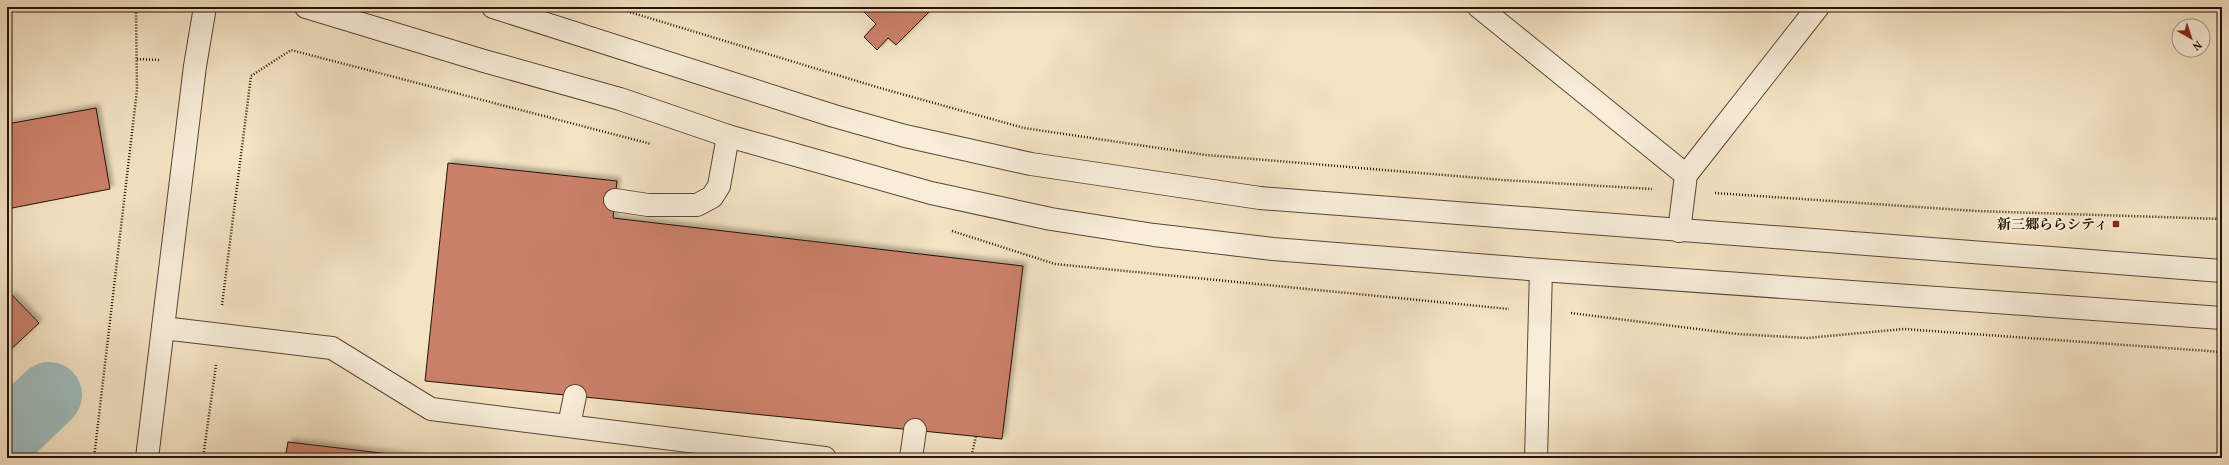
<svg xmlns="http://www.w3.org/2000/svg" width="2229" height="465" font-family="Vollkorn,'Noto Serif JP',serif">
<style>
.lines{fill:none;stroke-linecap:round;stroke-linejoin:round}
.river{stroke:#9fbcbc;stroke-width:66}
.building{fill:#ca8069;stroke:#251208;filter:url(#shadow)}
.minor-casing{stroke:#594637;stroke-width:24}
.path{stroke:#251208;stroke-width:2.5;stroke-dasharray:1 2;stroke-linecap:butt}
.minor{stroke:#f8edd9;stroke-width:22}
.poi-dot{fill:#8f2418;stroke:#f8edd9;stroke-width:1.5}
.labels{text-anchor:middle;stroke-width:4;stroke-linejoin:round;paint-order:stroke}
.poi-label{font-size:14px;font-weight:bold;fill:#251208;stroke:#f8edd9;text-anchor:end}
</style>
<defs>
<filter id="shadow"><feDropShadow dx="3.5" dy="-3.5" stdDeviation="2" flood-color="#0004"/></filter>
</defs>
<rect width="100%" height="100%" fill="#f4e4c4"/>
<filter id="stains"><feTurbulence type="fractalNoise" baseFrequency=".005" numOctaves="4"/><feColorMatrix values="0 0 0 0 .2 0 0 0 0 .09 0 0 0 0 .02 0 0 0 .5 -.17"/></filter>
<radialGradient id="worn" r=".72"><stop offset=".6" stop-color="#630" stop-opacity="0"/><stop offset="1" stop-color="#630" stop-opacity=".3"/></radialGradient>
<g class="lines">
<!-- river -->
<path class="river" d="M7,435L49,395"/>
</g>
<!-- building -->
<g class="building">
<path d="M859,7H932L933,8L896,45L888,38L877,50L864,37L876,24Z"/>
<path d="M96,108L110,189L7,209V124Z"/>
<path d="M448,163L617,181L613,218L1023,266L1002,439L425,381Z"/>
<path d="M12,295L39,323L7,353V300Z"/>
<path d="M288,442L423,458H285Z"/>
</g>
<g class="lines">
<!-- minor casing -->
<g class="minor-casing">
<g id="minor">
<path d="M306,7L484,61L620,99L728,136L931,193L1051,219L1154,235L1273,249L1541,270L2222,318"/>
<path d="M493,7L834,116L905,136L1031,164L1260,198L2222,271"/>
<path d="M1479,7L1686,175"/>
<path d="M615,200L648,205H697L712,197L719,186L728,136"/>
<path d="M1679,231L1686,175L1818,7"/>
<path d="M163,328L332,348L431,409L825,458"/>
<path d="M569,425L575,396"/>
<path d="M147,458L195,66L205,7"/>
<path d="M911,458L915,430"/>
<path d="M1536,458L1541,270"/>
</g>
</g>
<!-- path -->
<g class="path">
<path d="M613,7L880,88L1024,128L1206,155L1503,180L1652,189"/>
<path d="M137,59L159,60"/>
<path d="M1715,193L1976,211L2222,219"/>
<path d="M952,231L1055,264L1509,309"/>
<path d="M222,305L251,76L291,50L651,144"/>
<path d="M1571,313L1737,334L1807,338L1904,329L2222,352"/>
<path d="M94,458L137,90L136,11L118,7"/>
<path d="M203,458L216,365"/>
<path d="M971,458L976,436"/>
</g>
<!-- minor -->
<use href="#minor" class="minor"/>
</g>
<!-- markers -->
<rect class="poi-dot" x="2112" y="220" width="8" height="8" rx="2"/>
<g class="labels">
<!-- poi labels -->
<g class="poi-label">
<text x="2108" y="229">新三郷ららシティ</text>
</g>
</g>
<!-- margin -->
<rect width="2229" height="465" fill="none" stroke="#f4e4c4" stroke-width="24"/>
<rect x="8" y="8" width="2213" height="449" fill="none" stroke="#251208" stroke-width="2"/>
<rect x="12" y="12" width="2205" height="441" fill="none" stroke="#251208"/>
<!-- north arrow -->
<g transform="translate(2191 38) rotate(141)"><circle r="19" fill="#f8edd9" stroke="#a49585"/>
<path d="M0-3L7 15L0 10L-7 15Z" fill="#8f2418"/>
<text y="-6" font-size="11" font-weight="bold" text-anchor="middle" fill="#251208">N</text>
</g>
<rect width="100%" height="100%" filter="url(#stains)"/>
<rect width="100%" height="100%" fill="url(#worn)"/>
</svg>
